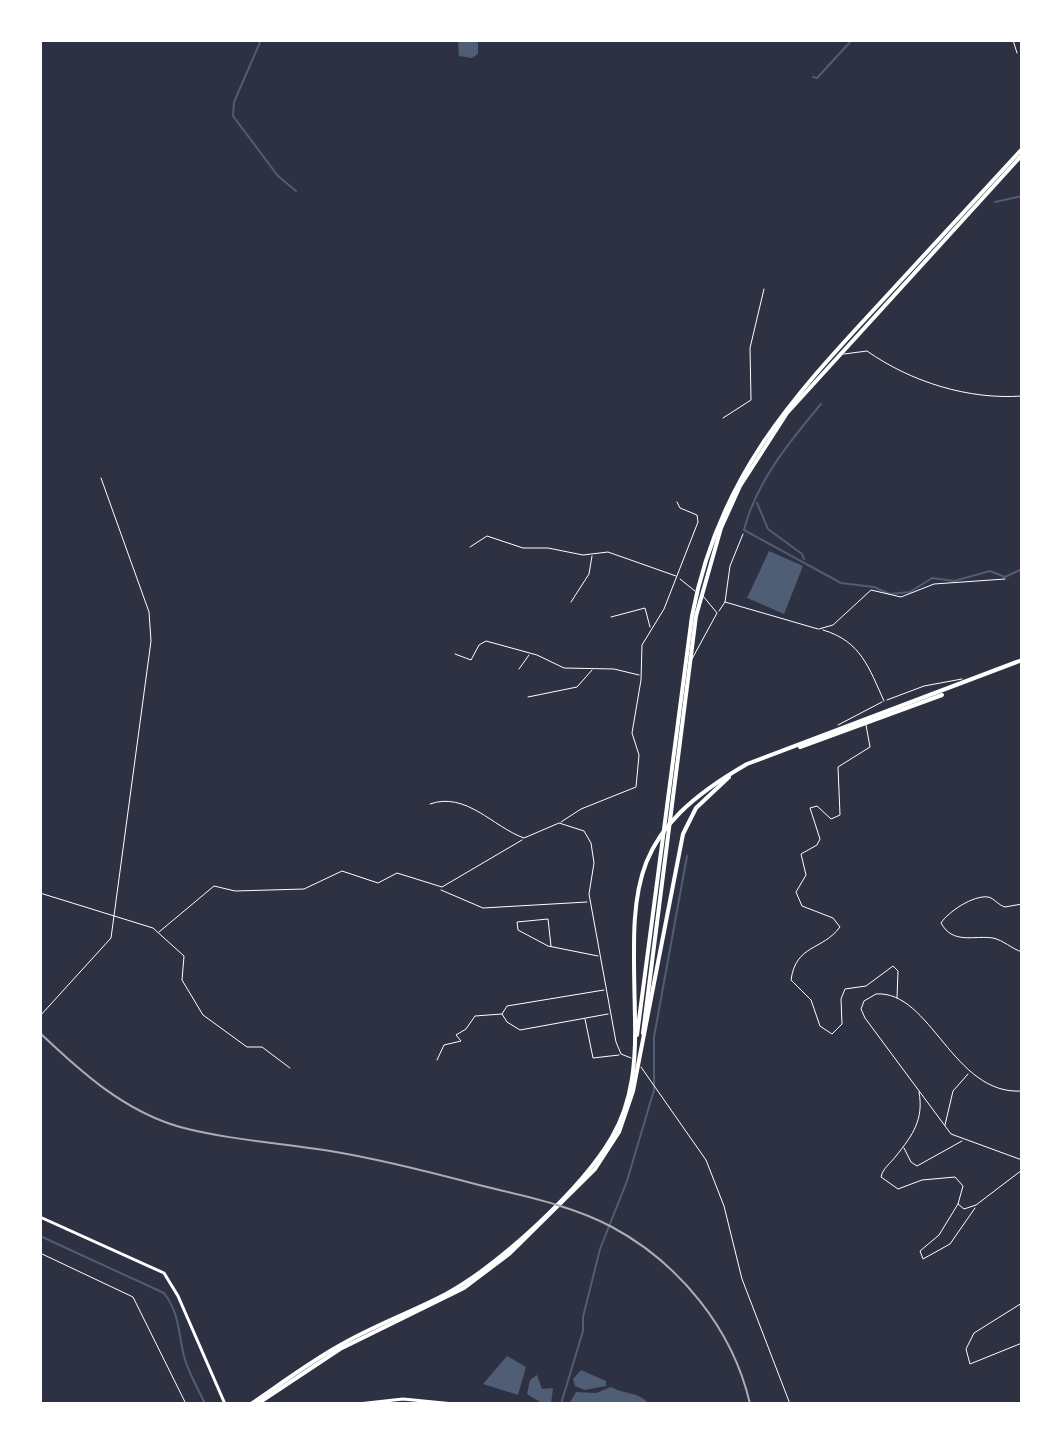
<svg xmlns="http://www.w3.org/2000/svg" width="1062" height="1444" font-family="Arial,sans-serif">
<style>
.water{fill:#4f5d75}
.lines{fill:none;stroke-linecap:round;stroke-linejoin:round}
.stream{stroke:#4f5d75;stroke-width:2}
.minor{stroke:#fff;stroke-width:1}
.secondary{stroke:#fff;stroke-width:3}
.trunk{stroke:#fff;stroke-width:4}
.motorway{stroke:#fff;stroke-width:4}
.rail{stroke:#abadb3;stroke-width:2}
</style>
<rect width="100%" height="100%" fill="#2d3142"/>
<!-- water -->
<g class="water">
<path d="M458,40H478V54L472,58L459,56Z"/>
<path d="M769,551L803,566L784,614L747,598Z"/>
<path d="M507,1356L526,1367L518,1395L483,1384Z"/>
<path d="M581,1370L606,1381V1386L585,1390L575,1386L573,1379Z"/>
<path d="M537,1375L542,1389L553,1388L551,1404H543L527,1394L530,1380Z"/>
<path d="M611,1387C625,1395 638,1391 649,1404H569L576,1392L596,1393Z"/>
</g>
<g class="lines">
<!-- stream -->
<g class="stream">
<path d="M261,40L234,102L233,116L278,176L296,191"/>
<path d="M813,77L817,78L852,40"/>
<path d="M995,202L1022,196"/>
<path d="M821,404C790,441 756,482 744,530L841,583L874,587L890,594L910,592L932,578L954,581L990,571L1005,577L1022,569"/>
<path d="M757,503L768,529L802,554L804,559"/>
<path d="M40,1236L164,1293C179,1313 178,1329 183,1352C186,1369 198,1388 205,1404"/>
<path d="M561,1404L583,1331V1317L600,1249L627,1181L654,1090V1037L687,856"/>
</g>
<!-- minor -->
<g class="minor">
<path d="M1013,40L1017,53"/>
<path d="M844,354L867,351C911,382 969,400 1022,396"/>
<path d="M723,418L751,400L750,348L764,289"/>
<path d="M470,547L487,536L523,548H548L583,555L608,552L676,576"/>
<path d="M680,579L695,591"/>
<path d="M571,602L589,574L592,556"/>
<path d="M725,602L818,629"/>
<path d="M719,611L725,602L730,566L743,534"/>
<path d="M611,617L645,608L650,627"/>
<path d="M819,629L833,625L871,590L901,597L934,584L1005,579"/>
<path d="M823,630C861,641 869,668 884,701"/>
<path d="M455,654L471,660L479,645L486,641L537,655L564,668L614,669L639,675"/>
<path d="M692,659L717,613L703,596"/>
<path d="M519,669L529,655"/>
<path d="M528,697L577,687L592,670"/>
<path d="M887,700L924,686L962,679"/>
<path d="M838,725L882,702"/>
<path d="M866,725L870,747L838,767L840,815L831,819L817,806L810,808L820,839L817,845L801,854L806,875L796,892L802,906L833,918L840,927C822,951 796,944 791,980L811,1000L820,1026L832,1034L842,1024L841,999L845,989L866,986L893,966L898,971L897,998"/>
<path d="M430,804C466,791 493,827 524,838L559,823L584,831L591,843L594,863L589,894L616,1042L621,1054L631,1058"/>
<path d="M561,822L581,809L636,787L639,755L632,733L641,680L642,645L664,609L698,522L697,515L680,508L677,502"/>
<path d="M441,890L483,908L587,902"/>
<path d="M40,893L153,928L184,956L182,980L203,1015L247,1047H262L290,1068"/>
<path d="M1022,904L1005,907C998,905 994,898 988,897C973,895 948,912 941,923C953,945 974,935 993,938C1003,940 1012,949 1022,952"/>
<path d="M159,932L214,886L235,891L304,889L342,871L378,883L397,873L442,887L522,840"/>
<path d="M551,946L548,919L517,922L518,930L548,946L598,956"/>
<path d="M604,990L507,1006L502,1014L507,1022L520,1030L608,1014"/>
<path d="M40,1016L111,938L151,641L149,612L101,478"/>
<path d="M585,1019L593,1058L619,1055"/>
<path d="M437,1060L444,1045L461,1041L456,1035L466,1029L475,1016L502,1014"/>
<path d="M641,1067L706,1160L724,1206L742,1279L790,1404"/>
<path d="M1022,1091C953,1096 931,990 876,994L864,1001L861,1009L865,1018L951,1134L1022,1160"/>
<path d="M919,1092C924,1119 913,1135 896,1156C890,1164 883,1168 881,1177L898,1189L922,1180L955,1177L963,1186L958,1204L964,1209L976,1205L1022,1170"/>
<path d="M945,1125L953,1091L968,1074"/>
<path d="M904,1148L911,1162L917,1166L962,1141"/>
<path d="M958,1204L939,1235L920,1251L923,1259L950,1244L975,1208"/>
<path d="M40,1253L133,1297L186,1404"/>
<path d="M1022,1303L974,1333L966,1349L970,1364L1022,1343"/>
</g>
<!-- secondary -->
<g class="secondary">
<path d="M40,1217L164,1273L178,1296L225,1404"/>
<path d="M358,1404L403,1399L454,1404"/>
</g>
<!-- trunk -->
<g class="trunk">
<path d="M643,1033L696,616L721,528L740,486L787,413L1022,155"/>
<path d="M637,1035L692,616C718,479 789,401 881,302C928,251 975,200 1022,149"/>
</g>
<!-- motorway -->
<g class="motorway">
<path d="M800,747L942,695"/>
<path d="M251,1404C279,1385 307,1364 337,1347C372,1326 410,1313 446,1294C499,1265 582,1189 612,1137C633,1101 636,1060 635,1020C633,891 622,836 747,764L1022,660"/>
<path d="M257,1404L340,1349L464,1288L509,1254L595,1169L619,1132L633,1091L683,834L696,808L729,777"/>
</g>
<!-- rail -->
<path class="rail" d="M40,1033C81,1072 124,1111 180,1127C229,1140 281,1143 330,1151C380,1159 430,1172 479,1185C523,1196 571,1205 612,1227C679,1263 733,1329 750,1404"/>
</g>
<!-- border -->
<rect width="1062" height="1444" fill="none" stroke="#ffffff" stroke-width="84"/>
</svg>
